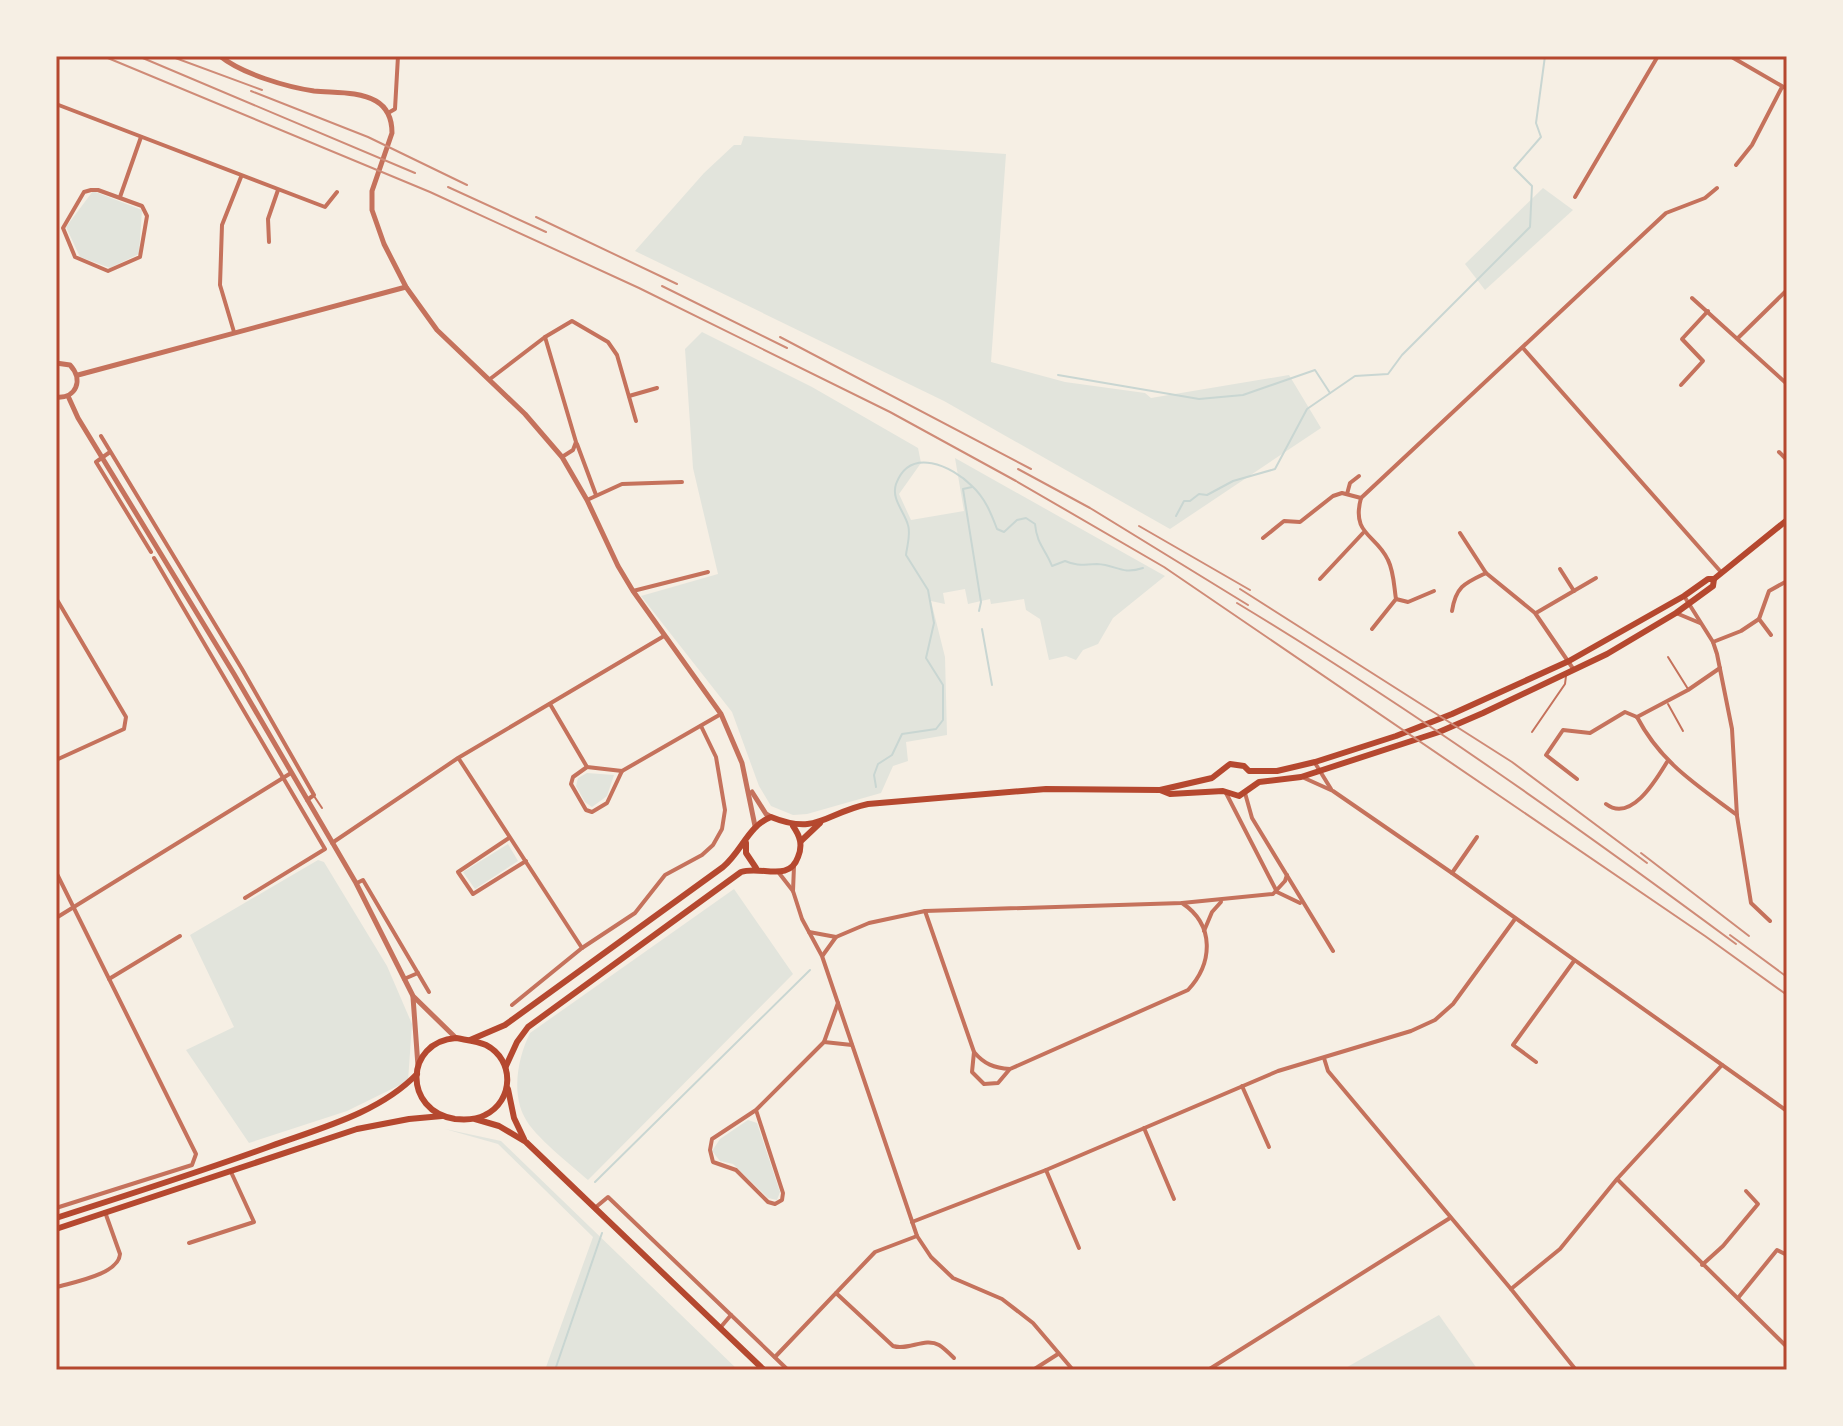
<svg xmlns="http://www.w3.org/2000/svg" width="1843" height="1426" font-family="Lato,sans-serif">
<style>
.green{fill:#e2e4dc}
.lines{fill:none;stroke-linecap:round;stroke-linejoin:round}
.stream{stroke:#c9d6d2;stroke-width:2}
.service{stroke:#c5725c;stroke-width:2}
.minor{stroke:#c5725c;stroke-width:4}
.tertiary{stroke:#c5725c;stroke-width:5}
.primary{stroke:#b5482f;stroke-width:6}
.rail{stroke:#cf8b77;stroke-width:2}
.neatline{fill:none;stroke:#b5482f;stroke-width:3}
</style>
<rect width="100%" height="100%" fill="#f6efe4"/>
<!-- green -->
<g class="green">
<path d="M744,136L1006,154L991,362L1065,382L1145,393L1151,398L1289,375L1321,428L1170,529L944,401L635,251L704,173L734,145H741Z"/>
<path d="M1543,188L1573,210L1485,290L1465,264Z"/>
<path d="M93,191L142,210L139,254L110,268L80,257L66,227Z"/>
<path d="M702,332L812,387L918,448L921,463L899,494L911,520L964,511L955,458L1165,576L1113,618L1098,644L1083,650L1076,660L1066,656L1049,660L1040,619L1026,610L1024,599L991,604L990,599L968,604L965,589L943,593L945,604L931,601L945,657L947,735L906,742L908,761L893,766L881,793L807,814L793,815L771,806L759,786L732,712L641,596L718,574L693,468L685,349Z"/>
<path d="M587,773L614,775L607,796L592,807L585,802L576,786L578,778Z"/>
<path d="M508,844L518,861L475,889L463,872Z"/>
<path d="M318,860L324,862L387,966L412,1024L408,1081L347,1111L249,1143L186,1050L234,1027L190,935Z"/>
<path d="M734,889L793,974L588,1180C572,1166 533,1135 525,1118C511,1093 518,1057 530,1033Z"/>
<path d="M748,1120L757,1123L780,1192L777,1200L768,1198L733,1164L720,1161L712,1151L720,1139Z"/>
<path d="M445,1129L501,1141L738,1370H545L593,1237L498,1144Z"/>
<path d="M1439,1315L1478,1370H1342Z"/>
</g>
<g class="lines">
<!-- stream -->
<g class="stream">
<path d="M1058,375L1199,399L1243,395L1315,370L1330,393"/>
<path d="M972,487L963,489L981,602L979,611"/>
<path d="M1176,516L1184,501H1190L1199,494L1207,495L1233,481L1275,469L1307,409L1355,376L1388,374L1402,355L1530,227L1532,186L1514,168L1541,137L1536,123L1545,56"/>
<path d="M982,629L992,685"/>
<path d="M876,787L874,775L878,764L892,755L902,734L936,729L943,720V685L926,658L934,623L928,590L906,555C907,546 911,534 908,525C904,511 891,499 896,484C910,446 952,466 972,486C985,498 991,513 997,529L1004,532L1017,520L1026,518L1035,524C1037,545 1045,548 1052,566L1065,561C1079,567 1084,564 1097,564C1117,565 1121,575 1143,568"/>
<path d="M595,1182L810,970"/>
<path d="M555,1370L602,1233"/>
</g>
<!-- service -->
<g class="service">
<path d="M1668,657L1688,689"/>
<path d="M1668,704L1683,731"/>
<path d="M1532,732L1565,684L1566,676"/>
<path d="M314,796L322,808"/>
</g>
<!-- minor -->
<g class="minor">
<path d="M1730,56L1787,89"/>
<path d="M56,104L325,207L337,192"/>
<path d="M388,113L395,109L398,56"/>
<path d="M1736,165L1752,145L1782,87"/>
<path d="M91,190H98L142,206L147,216L140,257L108,271L75,257L63,228L84,192Z"/>
<path d="M120,197L141,137"/>
<path d="M1575,197L1658,56"/>
<path d="M269,242L268,219L278,190"/>
<path d="M1692,298L1787,384"/>
<path d="M234,332L220,285L222,225L241,177"/>
<path d="M545,337L576,442L573,450L562,457"/>
<path d="M1738,338L1787,290"/>
<path d="M1523,348L1721,572"/>
<path d="M490,379L545,337L572,321L608,342L617,355L636,421"/>
<path d="M1681,385L1703,361L1682,339L1708,311"/>
<path d="M629,396L657,388"/>
<path d="M101,436L242,669L314,795L307,800"/>
<path d="M577,444L596,495"/>
<path d="M110,452L96,462L151,552"/>
<path d="M1779,452L1787,460"/>
<path d="M1347,494L1350,483L1359,476"/>
<path d="M1361,498L1666,213L1705,198L1717,188"/>
<path d="M1361,498C1351,535 1376,534 1388,560C1394,572 1394,587 1396,599L1372,629"/>
<path d="M587,500L622,484L682,482"/>
<path d="M1460,533L1486,573L1535,613L1574,670"/>
<path d="M1263,538L1284,521L1300,522L1333,496L1342,493L1361,498"/>
<path d="M154,558L325,849L245,898"/>
<path d="M1560,569L1574,591"/>
<path d="M1320,579L1363,533"/>
<path d="M633,591L708,572"/>
<path d="M1684,596L1713,642L1717,654L1732,729L1737,816L1751,903L1770,921"/>
<path d="M56,598L126,717L124,729L56,760"/>
<path d="M1396,599L1408,602L1434,591"/>
<path d="M1452,611C1456,586 1465,583 1486,573"/>
<path d="M1536,613L1596,578"/>
<path d="M1676,613L1700,623"/>
<path d="M1771,635L1759,619L1769,591L1787,581"/>
<path d="M1713,642L1741,631L1759,619"/>
<path d="M550,704L587,767L622,771L721,714"/>
<path d="M1637,717C1661,763 1697,785 1737,815"/>
<path d="M1637,717L1688,690L1720,668"/>
<path d="M459,759L582,948"/>
<path d="M1315,763L1331,789"/>
<path d="M587,767L573,777L571,784L586,810L592,812L607,803L622,771"/>
<path d="M1302,777L1333,791L1452,873L1787,1111"/>
<path d="M1577,779L1546,755L1563,730L1590,733L1625,712L1637,717"/>
<path d="M1226,793L1277,892L1300,903"/>
<path d="M1245,793L1252,818L1333,951"/>
<path d="M1606,804C1631,823 1656,780 1667,762"/>
<path d="M509,838L458,872L473,894L526,861"/>
<path d="M332,843L458,758L664,636"/>
<path d="M56,872L196,1154L192,1165L56,1208"/>
<path d="M779,873L793,891L802,919L822,956L917,1236L931,1257L953,1278L1002,1299L1033,1323L1073,1370"/>
<path d="M1452,873L1477,837"/>
<path d="M357,883L363,880L429,992"/>
<path d="M793,891L794,866"/>
<path d="M925,911L974,1052C984,1064 994,1068 1010,1069L1188,990C1213,963 1215,925 1182,903"/>
<path d="M56,918L291,773"/>
<path d="M1204,931L1212,912L1221,902"/>
<path d="M809,932L836,937L823,955"/>
<path d="M836,937L869,923L925,911L1182,903L1273,894L1285,881L1287,875"/>
<path d="M109,979L180,936"/>
<path d="M404,979L418,973"/>
<path d="M512,1005L582,948L635,913L665,875L702,855L713,845L722,829L725,810L716,757L701,726"/>
<path d="M824,1042L852,1045"/>
<path d="M974,1052L972,1072L984,1084L998,1083L1009,1070"/>
<path d="M1324,1058L1328,1071L1511,1289"/>
<path d="M1536,1062L1513,1045L1574,961"/>
<path d="M1242,1086L1269,1147"/>
<path d="M756,1110L712,1139L710,1150L713,1162L736,1170L768,1202L775,1204L782,1200L783,1193L756,1110L824,1042L838,1003"/>
<path d="M1144,1128L1174,1199"/>
<path d="M1046,1170L1079,1248"/>
<path d="M1618,1180L1787,1347"/>
<path d="M596,1207L608,1197L731,1315"/>
<path d="M912,1222L1046,1170L1278,1071L1411,1031L1435,1020L1453,1004L1515,919"/>
<path d="M189,1243L254,1222L231,1172"/>
<path d="M1702,1265L1723,1246L1758,1204L1746,1191"/>
<path d="M57,1287C74,1282 119,1274 120,1254L105,1212"/>
<path d="M836,1293L893,1346C908,1351 925,1337 939,1345C944,1348 950,1354 954,1358"/>
<path d="M1738,1298L1777,1250L1787,1255"/>
<path d="M720,1328L731,1315L788,1370"/>
<path d="M775,1357L875,1252L917,1236"/>
<path d="M1033,1370L1058,1354"/>
<path d="M1208,1370L1450,1218"/>
<path d="M1576,1370L1511,1289L1560,1249L1617,1179L1722,1065"/>
</g>
<!-- tertiary -->
<g class="tertiary">
<path d="M220,56C242,74 287,87 314,91C334,93 359,91 376,101C388,108 392,120 392,133L372,191V210L384,244L406,287L437,330L525,414L562,457L587,500L618,566L633,591L721,714L742,763L755,826"/>
<path d="M56,363L70,365C84,380 76,399 56,397"/>
<path d="M78,375L406,287"/>
<path d="M68,396L78,418L234,674L356,883L413,996L456,1038"/>
<path d="M752,792L766,814L771,817"/>
<path d="M413,997L418,1066"/>
</g>
<!-- primary -->
<g class="primary">
<path d="M1160,790L1212,778L1230,764L1244,766L1249,771H1277L1315,762L1396,736L1452,714L1569,661L1684,596L1708,579H1714L1787,520"/>
<path d="M801,841L820,823"/>
<path d="M746,843V853L756,868"/>
<path d="M456,1038C466,1040 477,1041 486,1045C515,1060 514,1101 485,1115C476,1120 465,1120 455,1119C403,1111 404,1042 456,1038Z"/>
<path d="M470,1040L505,1025L723,867C742,851 748,826 771,817C818,836 825,813 868,804L1046,789L1160,790L1170,794L1223,791L1239,796L1259,782L1301,777L1439,732L1483,713L1607,654L1676,613L1713,586L1714,579"/>
<path d="M506,1066L517,1042L528,1027L741,872C761,865 789,883 798,857C803,845 800,836 793,826"/>
<path d="M508,1089L514,1118L524,1139"/>
<path d="M475,1119L499,1126L526,1142L764,1370"/>
<path d="M56,1218C128,1195 200,1172 271,1146C321,1128 379,1113 417,1074"/>
<path d="M56,1229L357,1129L409,1119L442,1116"/>
</g>
<!-- rail -->
<g class="rail">
<path d="M103,56L430,192L639,288L890,412L1016,481L1164,567L1705,936L1787,995"/>
<path d="M138,56L415,173"/>
<path d="M170,56L262,90"/>
<path d="M251,91L368,137L467,185"/>
<path d="M448,187L546,232"/>
<path d="M536,217L677,284"/>
<path d="M662,286L787,348"/>
<path d="M780,337L1031,469"/>
<path d="M1018,469L1090,508L1248,605"/>
<path d="M1139,526L1250,590"/>
<path d="M1240,589L1512,762L1647,863"/>
<path d="M1237,603C1409,707 1574,824 1736,944"/>
<path d="M1641,853L1749,936"/>
<path d="M1730,935L1787,977"/>
</g>
</g>
<!-- border -->
<rect width="1843" height="1426" fill="none" stroke="#f6efe4" stroke-width="116"/>
<rect x="58" y="58" width="1727" height="1310" class="neatline"/>
</svg>
